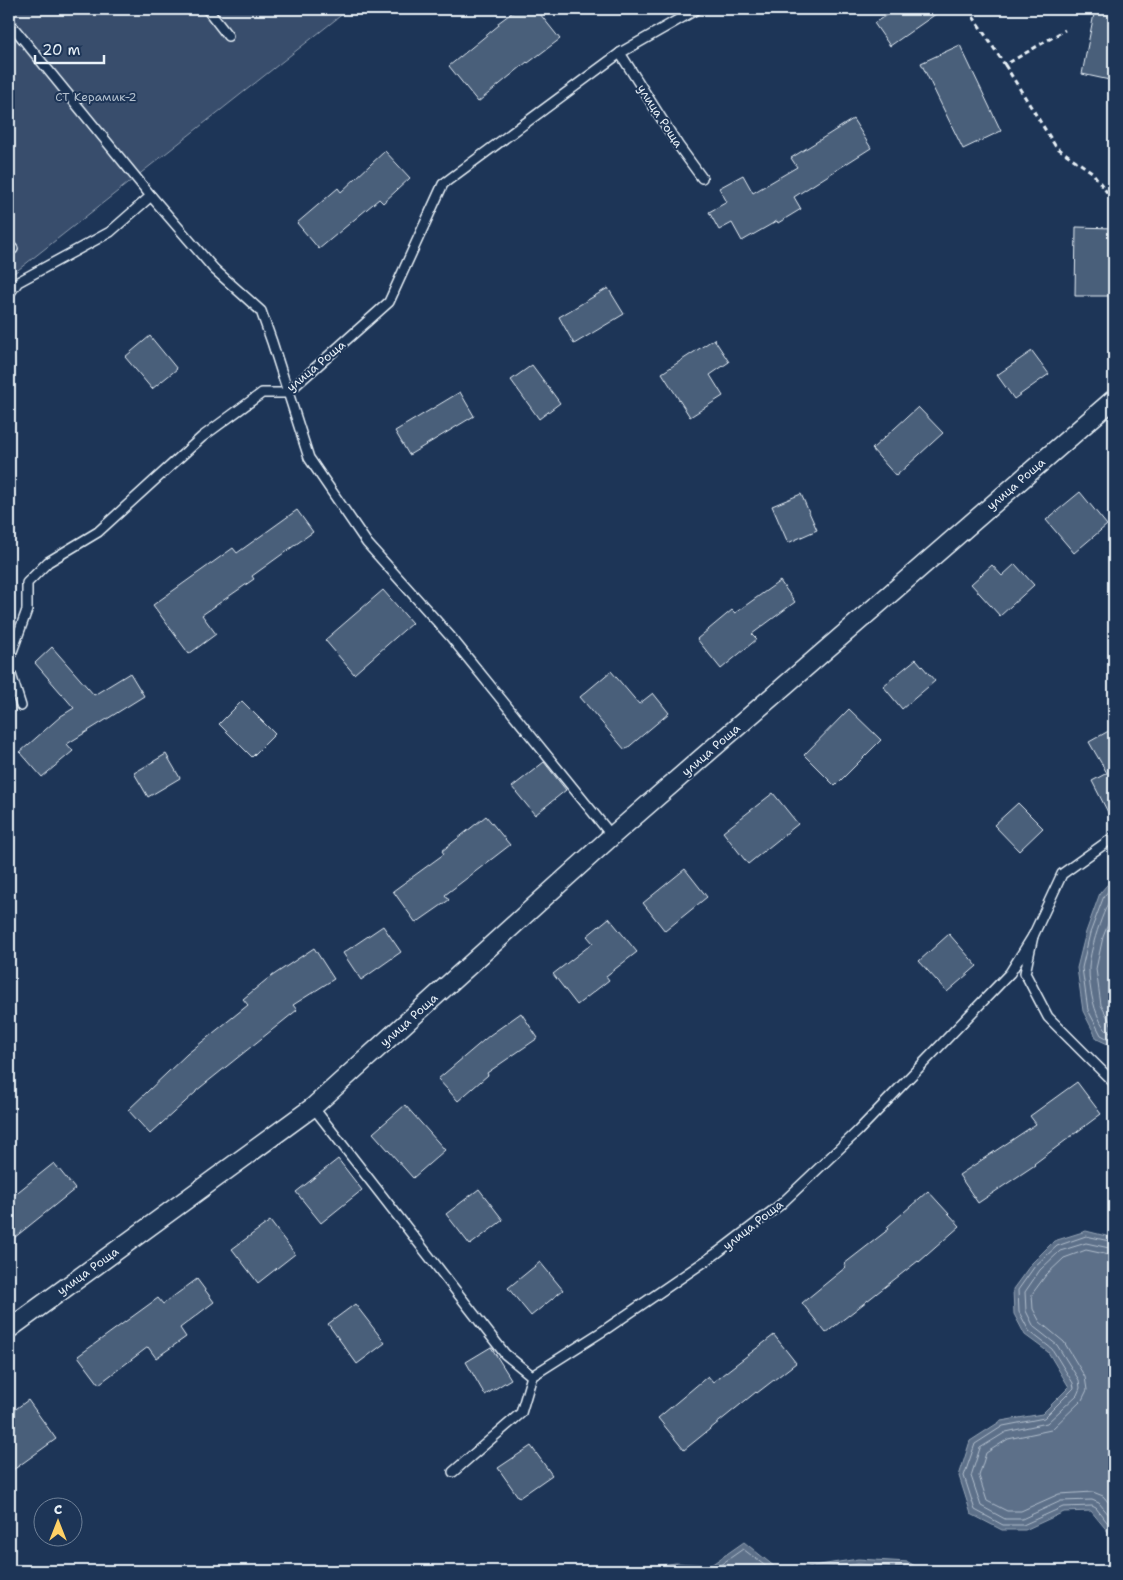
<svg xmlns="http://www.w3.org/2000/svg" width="1123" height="1580" font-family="'Shantell Sans',sans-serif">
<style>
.green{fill:#374d6c;stroke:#909fb2}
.water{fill:#5d7089;stroke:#95a4b5}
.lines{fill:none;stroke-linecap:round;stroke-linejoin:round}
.shore{stroke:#b0bdcc;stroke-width:1}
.building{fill:#495e7a;stroke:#e8f1f8}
.lane-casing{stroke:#e8f1f8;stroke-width:12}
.street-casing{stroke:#e8f1f8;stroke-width:21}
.path{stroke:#e8f1f8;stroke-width:3;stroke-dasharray:5 4;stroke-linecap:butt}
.lane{stroke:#1d3557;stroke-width:9}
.street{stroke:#1d3557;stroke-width:18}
.labels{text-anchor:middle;stroke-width:4;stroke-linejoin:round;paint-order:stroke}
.park-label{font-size:12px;fill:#b3c0ce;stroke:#1d3557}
.street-label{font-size:12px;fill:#e8f1f8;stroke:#1d3557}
</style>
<rect width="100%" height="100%" fill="#1d3557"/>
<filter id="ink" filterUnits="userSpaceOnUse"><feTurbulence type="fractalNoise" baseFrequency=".02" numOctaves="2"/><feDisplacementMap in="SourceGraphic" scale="10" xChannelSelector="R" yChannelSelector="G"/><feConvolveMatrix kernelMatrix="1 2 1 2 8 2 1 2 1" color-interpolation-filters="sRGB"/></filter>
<g filter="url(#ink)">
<!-- green -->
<path class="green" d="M9,9H349L9,277Z"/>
<!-- water -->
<g class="water">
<path d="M1114,877V1047L1097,1039L1083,1011L1077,968L1086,932L1100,893Z"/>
<path d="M1086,1231L1114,1238V1539L1091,1511L1064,1512L1025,1530H1002L971,1514L959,1476L970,1441L1001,1421L1042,1414L1069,1387L1048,1352L1025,1335L1014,1314L1013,1289L1032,1263L1054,1241Z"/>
<path d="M744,1542L775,1567H807L858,1559L908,1562L924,1571H616L676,1563L711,1565Z"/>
</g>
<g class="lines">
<!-- shore -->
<g class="shore">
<path d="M1114,885L1104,896L1090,933L1082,968L1088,1010L1101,1035L1114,1042"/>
<path d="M1114,894C1104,905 1088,955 1089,970C1089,988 1094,1014 1105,1029C1107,1032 1111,1033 1114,1035"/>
<path d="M1114,909L1103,937L1096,969L1101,1005L1111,1024L1114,1026"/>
<path d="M1114,1242L1086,1236L1057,1246L1035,1266L1018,1290L1019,1312L1029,1331L1052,1349L1073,1383L1074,1388L1044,1418L1003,1426L975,1444L964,1476L975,1510L1003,1525H1023L1063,1507L1092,1506L1096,1508L1114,1531"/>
<path d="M1114,1249L1086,1243L1060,1251L1040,1270L1025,1292L1026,1311L1034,1327L1057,1345L1079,1380L1080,1388L1077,1395L1047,1423L1006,1432L980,1448L971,1476L981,1506L1005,1519H1022L1061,1501L1092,1500L1099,1503L1114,1521"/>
<path d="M1114,1256L1086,1250L1064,1258L1046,1275L1032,1294L1033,1309L1040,1322L1064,1342L1085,1377L1087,1390L1082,1400L1051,1430L1008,1439L986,1453L979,1476L987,1501L1007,1511H1021L1059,1494L1093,1492L1103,1496L1114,1509"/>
<path d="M655,1571L676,1569L713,1570L743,1549L772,1571"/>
<path d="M812,1571L858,1564L906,1567L914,1571"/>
</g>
</g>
<!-- building -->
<g class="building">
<path d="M517,9H536L560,39L528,63L527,62L478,102L449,66L499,25L498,23Z"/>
<path d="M896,9H943L890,46L874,23Z"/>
<path d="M1095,9H1114V81L1082,74Z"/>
<path d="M960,45L1001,131L963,149L921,63Z"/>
<path d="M853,119L871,148L794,197L801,209L778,223L777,221L742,241L732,223L719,230L709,212L727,202L719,188L743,175L753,193L797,167L791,158Z"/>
<path d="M385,151L410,178L383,203L379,199L319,249L297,223L338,188L341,192Z"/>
<path d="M1076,227L1114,228V296H1075Z"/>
<path d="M608,288L624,314L574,344L559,317Z"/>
<path d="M150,336L177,369L152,389L125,357Z"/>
<path d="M714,339L729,362L710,375L723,396L690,417L662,373Z"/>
<path d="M1032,351L1049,374L1014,399L997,375Z"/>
<path d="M532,365L560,403L539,419L511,380Z"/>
<path d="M460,392L474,416L409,455L395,431Z"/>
<path d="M918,407L943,433L896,476L872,449Z"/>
<path d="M1080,492L1107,525L1074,553L1046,520Z"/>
<path d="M801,494L817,530L788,543L772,506Z"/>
<path d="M297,510L313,532L252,576L254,579L202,615L216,634L189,654L153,605L233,548L237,553Z"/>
<path d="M1015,564L1034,585L1000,616L971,584L992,565L1002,576Z"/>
<path d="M780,581L795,602L752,634L757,639L721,669L697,639L732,610L735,613Z"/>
<path d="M383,590L412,623L354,674L325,640Z"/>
<path d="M52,647L94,695L130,673L144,696L67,744L73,751L42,777L20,752L61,716L74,708L35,663Z"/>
<path d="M916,659L935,681L902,709L883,686Z"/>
<path d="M611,671L639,704L653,693L669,713L625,750L580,697Z"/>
<path d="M242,701L275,734L252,757L219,724Z"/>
<path d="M849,709L881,740L835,786L804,755Z"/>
<path d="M1114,728V824L1092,781L1107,773L1089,742Z"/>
<path d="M166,754L180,778L148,797L134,773Z"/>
<path d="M544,762L566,790L535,815L512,787Z"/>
<path d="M773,793L798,824L748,864L723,832Z"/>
<path d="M1018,803L1043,828L1019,851L994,825Z"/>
<path d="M486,816L510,845L445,895L449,900L416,923L393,891L444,854L442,851Z"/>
<path d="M685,869L707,897L665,931L643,903Z"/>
<path d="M609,918L637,952L606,976L609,980L577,1005L553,974L593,943L587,936Z"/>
<path d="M383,926L401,952L361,980L343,953Z"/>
<path d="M949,934L977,966L947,992L919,961Z"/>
<path d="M314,948L334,979L293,1005L297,1010L196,1091V1092L150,1134L128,1110L187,1054L248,1005L243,999L266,980Z"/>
<path d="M521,1013L538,1038L487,1073L488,1075L458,1101L438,1079L490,1035Z"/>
<path d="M1077,1082L1101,1114L1034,1164L1035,1165L978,1203L959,1175L1036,1124L1030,1116Z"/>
<path d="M405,1105L445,1150L413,1178L373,1133Z"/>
<path d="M338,1159L362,1190L321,1223L296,1192Z"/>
<path d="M54,1163L75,1189L9,1242V1199Z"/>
<path d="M479,1189L503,1220L470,1245L446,1214Z"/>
<path d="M928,1191L960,1226L919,1262L918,1261L826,1333L802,1303L846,1267L844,1264L889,1229L887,1227Z"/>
<path d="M270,1221L295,1254L258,1283L232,1249Z"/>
<path d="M540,1262L563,1290L531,1316L508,1288Z"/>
<path d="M197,1279L214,1302L180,1328L186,1337L156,1358L148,1347L99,1384L78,1356L158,1298L163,1304Z"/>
<path d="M355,1304L385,1343L357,1364L328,1324Z"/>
<path d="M774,1335L796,1363L757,1393L756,1392L684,1450L658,1418L708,1376L713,1382Z"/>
<path d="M491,1347L511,1379L485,1395L466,1362Z"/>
<path d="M28,1400L56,1439L9,1473V1414Z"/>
<path d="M531,1446L552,1475L519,1498L498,1468Z"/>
</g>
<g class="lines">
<!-- lane casing -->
<g class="lane-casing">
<g id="lane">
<path d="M207,9L228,36"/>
<path d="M697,9L620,53L678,145L702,178"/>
<path d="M9,22L151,196"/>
<path d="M9,245L13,249"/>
<path d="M9,294L18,282L110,232L151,196L214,269L261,311L272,342L309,458L367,543L450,636L612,836"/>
<path d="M9,660L27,610V583L48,562L98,532L202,437L262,393H287L389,302L443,184L620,53"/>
<path d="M9,668L21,706"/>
<path d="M1114,837L1062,874L1033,936L1025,973L1048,1017L1114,1083"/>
<path d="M313,1107L505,1354L532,1376L606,1329L717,1253L780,1205L858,1131L1010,973L1033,936"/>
<path d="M453,1472L521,1413L532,1376"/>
</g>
</g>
<!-- street casing -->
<g class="street-casing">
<path id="street" d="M9,1329L313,1107L612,836L1114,399"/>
</g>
<!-- path -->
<g class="path">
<path d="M968,9L1005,65L1065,30"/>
<path d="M1005,65L1056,147L1092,172L1114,202"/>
</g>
<!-- lane -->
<use href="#lane" class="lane"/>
<!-- street -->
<use href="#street" class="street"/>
</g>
</g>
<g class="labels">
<!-- park labels -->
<g class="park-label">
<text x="96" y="101">СТ Керамик-2</text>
</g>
<!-- street labels -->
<g class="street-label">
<text transform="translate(660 116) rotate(57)" y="4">улица Роща</text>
<text transform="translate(316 366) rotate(-40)" y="4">улица Роща</text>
<text transform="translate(1016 484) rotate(-41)" y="4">улица Роща</text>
<text transform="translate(711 750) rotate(-41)" y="4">улица Роща</text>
<text transform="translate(409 1020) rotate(-42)" y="4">улица Роща</text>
<text transform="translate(753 1225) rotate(-38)" y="4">улица Роща</text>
<text transform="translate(88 1271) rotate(-36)" y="4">улица Роща</text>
</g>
</g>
<!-- margin -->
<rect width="1123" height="1580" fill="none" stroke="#1d3557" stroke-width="30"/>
<rect x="15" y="15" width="1093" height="1550" fill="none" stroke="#e8f1f8" stroke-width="2" filter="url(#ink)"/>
<!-- north arrow -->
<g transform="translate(58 1522)"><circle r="24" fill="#1d3557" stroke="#6e8097"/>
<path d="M0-4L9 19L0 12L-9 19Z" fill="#ffd166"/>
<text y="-8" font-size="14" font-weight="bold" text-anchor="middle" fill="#e8f1f8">С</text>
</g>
<!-- scale -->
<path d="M35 55v8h69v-8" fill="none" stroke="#e8f1f8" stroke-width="2.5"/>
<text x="42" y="55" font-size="15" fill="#e8f1f8" stroke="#1d3557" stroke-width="4" paint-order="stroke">20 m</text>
</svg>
